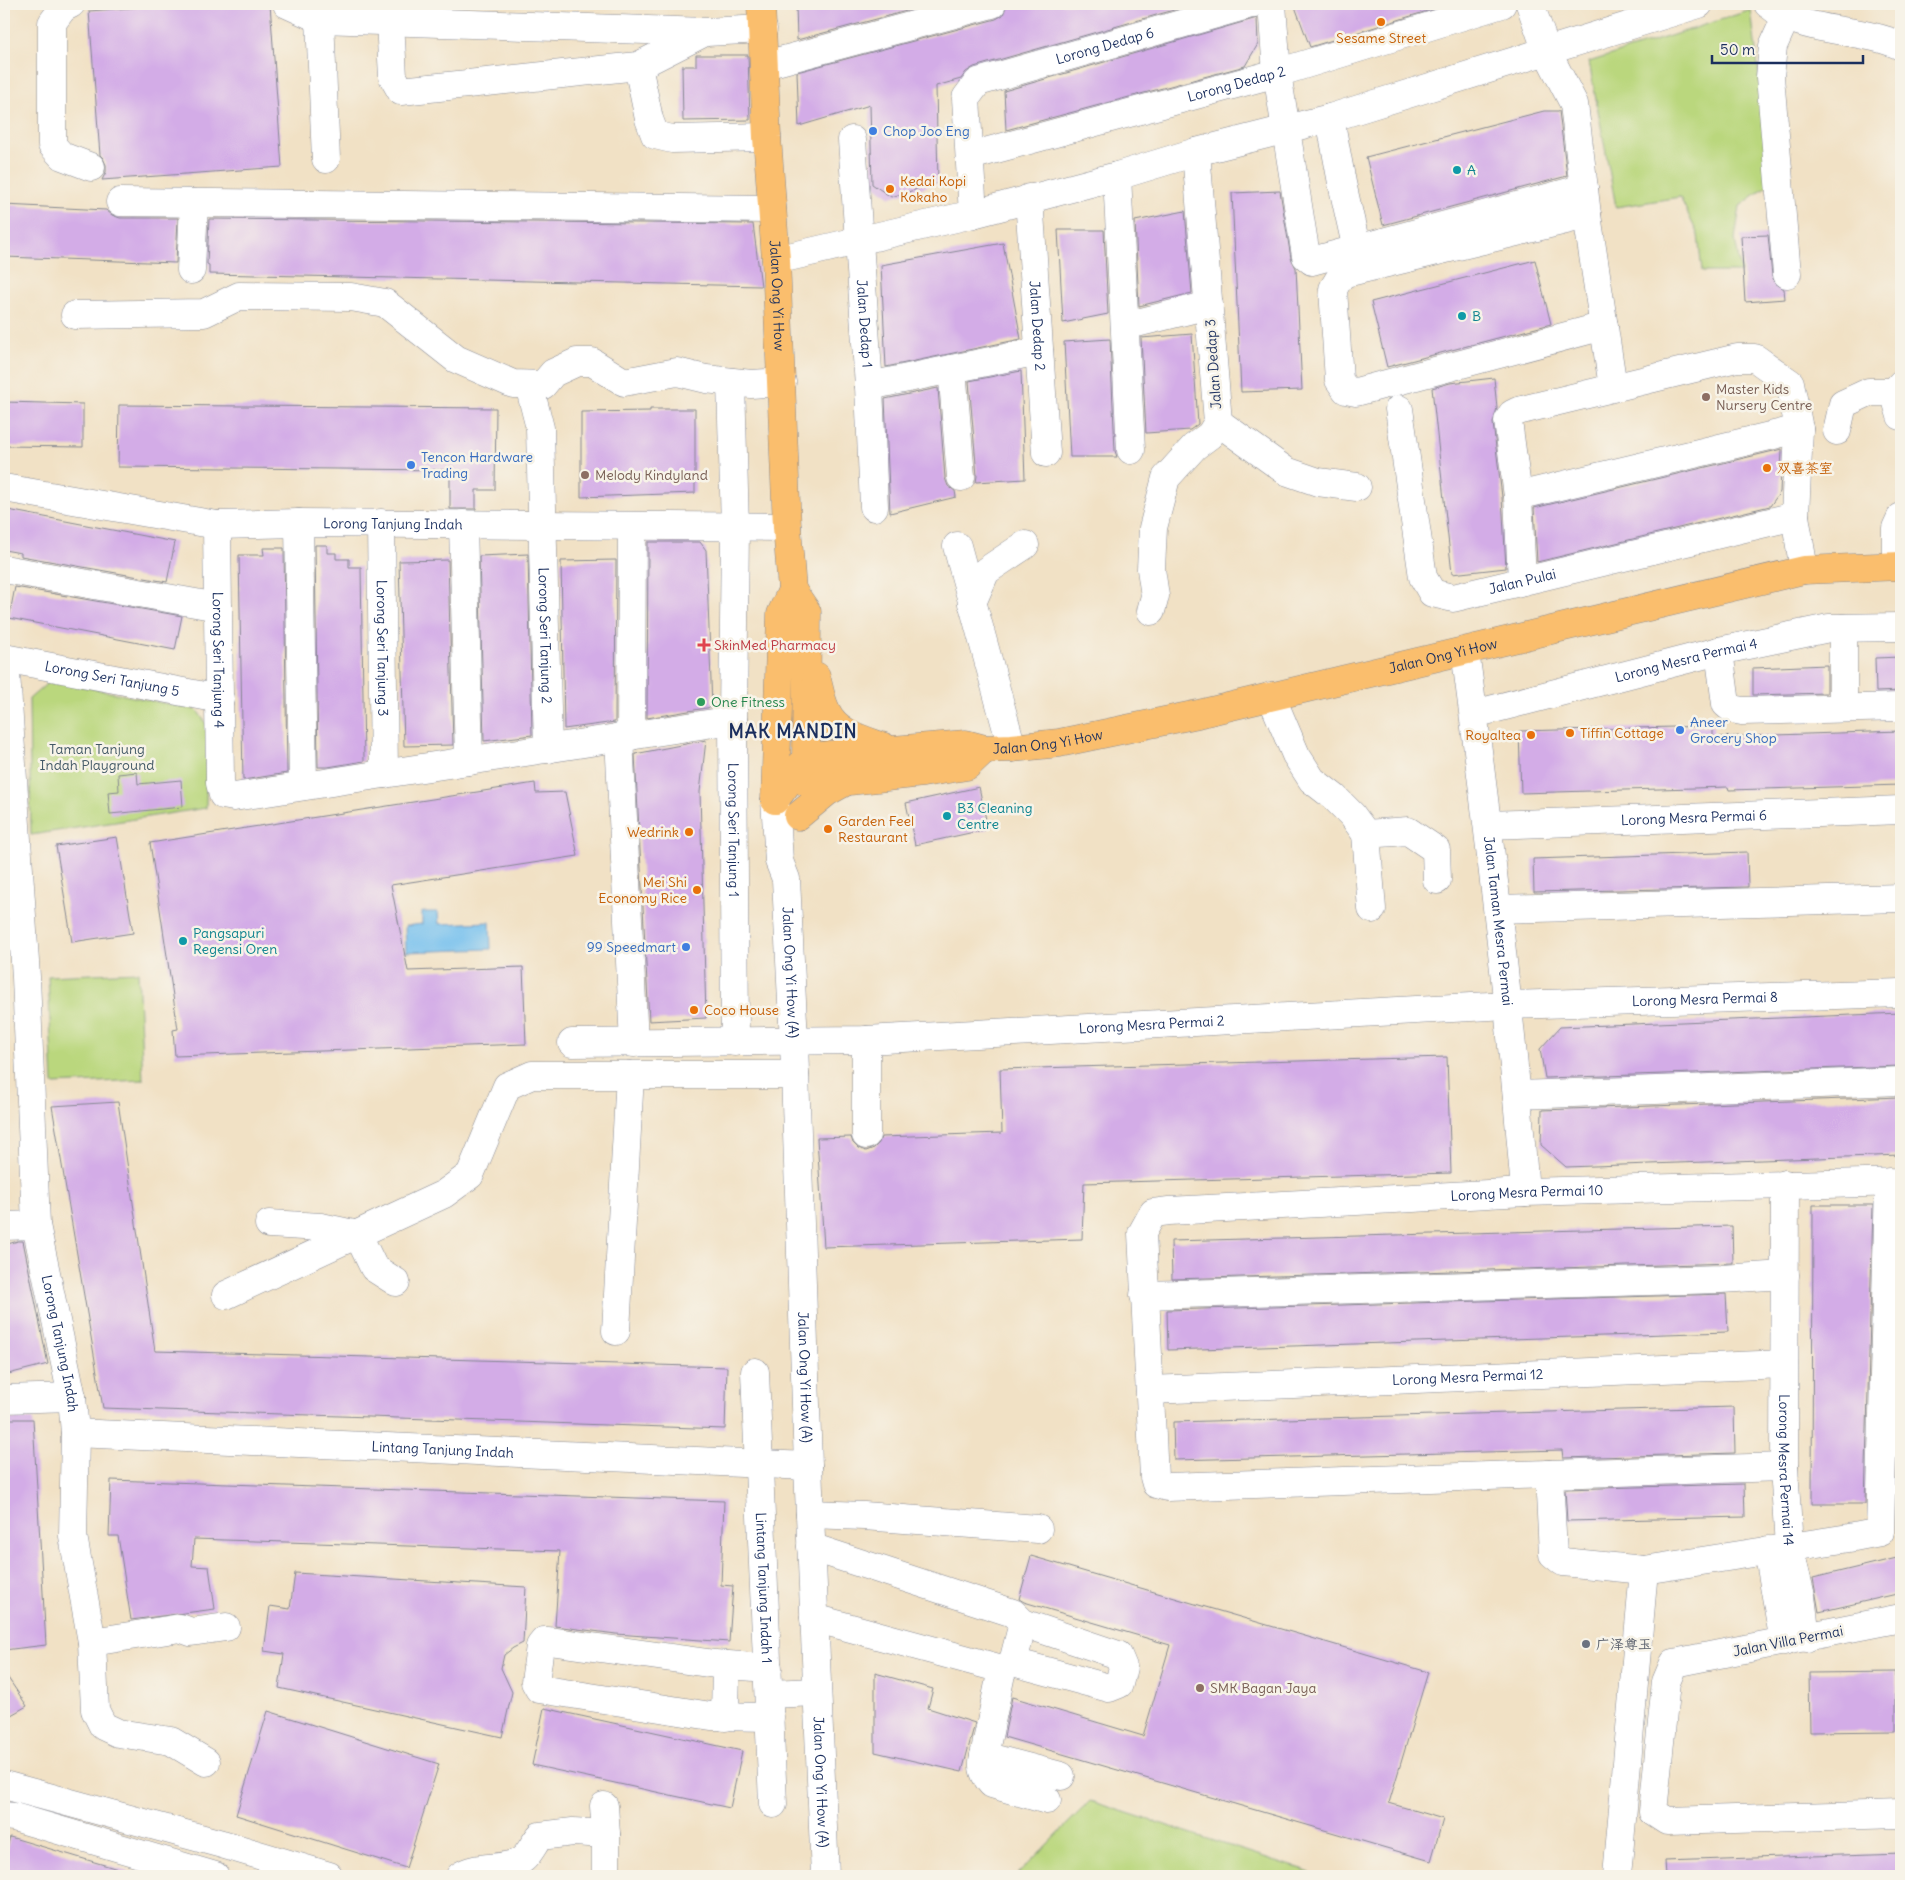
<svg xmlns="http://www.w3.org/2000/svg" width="1905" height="1880" font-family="Delius,'LXGW WenKai TC',sans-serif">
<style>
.green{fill:#bad77d;stroke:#6a836e}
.water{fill:#74c0ee;stroke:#4878a6}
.building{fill:#d3ace7}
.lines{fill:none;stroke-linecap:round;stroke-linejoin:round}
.minor-casing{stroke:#868892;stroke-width:29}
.major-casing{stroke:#868892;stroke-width:29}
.minor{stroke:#fff;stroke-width:28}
.major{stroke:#fabe6d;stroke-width:28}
.food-dot{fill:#e8710a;stroke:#f7f3e8;stroke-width:2}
.shop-dot{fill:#3f7fe0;stroke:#f7f3e8;stroke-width:2}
.culture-dot{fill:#0f9aa8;stroke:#f7f3e8;stroke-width:2}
.education-dot{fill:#8d6e63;stroke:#f7f3e8;stroke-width:2}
.health-dot{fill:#e0444e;stroke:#f7f3e8;stroke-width:2}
.leisure-dot{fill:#2e9e5b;stroke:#f7f3e8;stroke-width:2}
.worship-dot{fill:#6b7280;stroke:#f7f3e8;stroke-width:2}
.labels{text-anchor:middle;stroke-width:5;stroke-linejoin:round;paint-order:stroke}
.food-label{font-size:14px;fill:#c56008;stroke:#f7f3e8;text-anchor:start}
.street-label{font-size:14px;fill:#1b2f5e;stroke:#f7f3e8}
.shop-label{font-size:14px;fill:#366cbe;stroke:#f7f3e8;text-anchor:start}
.culture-label{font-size:14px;fill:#0d838f;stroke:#f7f3e8;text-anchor:start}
.education-label{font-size:14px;fill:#785e54;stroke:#f7f3e8;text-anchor:start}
.health-label{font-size:14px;fill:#be3a42;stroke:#f7f3e8;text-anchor:start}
.leisure-label{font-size:14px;fill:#27864d;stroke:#f7f3e8;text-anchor:start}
.park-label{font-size:14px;fill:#435966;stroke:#f7f3e8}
.worship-label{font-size:14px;fill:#5b616d;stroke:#f7f3e8;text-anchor:start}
.district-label{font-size:19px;font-weight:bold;letter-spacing:1px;fill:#1b2f5e;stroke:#f7f3e8}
</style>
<rect width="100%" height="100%" fill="#f7f3e8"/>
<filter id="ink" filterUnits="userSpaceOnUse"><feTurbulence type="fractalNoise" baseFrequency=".02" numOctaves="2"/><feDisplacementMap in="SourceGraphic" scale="10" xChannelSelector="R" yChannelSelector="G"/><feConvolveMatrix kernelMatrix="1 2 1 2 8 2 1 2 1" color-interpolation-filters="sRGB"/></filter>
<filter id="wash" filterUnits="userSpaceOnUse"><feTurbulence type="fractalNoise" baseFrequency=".0096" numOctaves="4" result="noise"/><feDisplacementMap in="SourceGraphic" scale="20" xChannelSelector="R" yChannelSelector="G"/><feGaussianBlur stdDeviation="1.12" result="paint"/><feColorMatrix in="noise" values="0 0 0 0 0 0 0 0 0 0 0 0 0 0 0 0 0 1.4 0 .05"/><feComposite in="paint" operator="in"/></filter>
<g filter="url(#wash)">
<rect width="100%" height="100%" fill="#f1e1c5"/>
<!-- green -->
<g class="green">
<path d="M1751,10L1772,182L1740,206L1735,239L1741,272H1702L1698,235L1680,197L1616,207L1589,62Z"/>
<path d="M51,680L197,710L207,725L206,808L31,835L29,699Z"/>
<path d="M138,972L143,1080L53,1084L48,976Z"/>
<path d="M1090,1801L1323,1876H1016Z"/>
</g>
<!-- water -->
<path class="water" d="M422,912H438L439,924L490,922L491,949L406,952L405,926L422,924Z"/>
<g id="blocks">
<!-- building -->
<g class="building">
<path d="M184,4H270L282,167L102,180L106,172V165L103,158L100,155L89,11Z"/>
<path d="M796,4H933L797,40Z"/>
<path d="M1007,4H1195L974,67L966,72L961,79L936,86L938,183L891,197L872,184L870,105L799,126L797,72L996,19L1003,15Z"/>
<path d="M1294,4H1447V5L1310,47Z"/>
<path d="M1257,18L1258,44L1245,66L1006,130L1004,91Z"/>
<path d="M696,55H748L750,120L683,121L682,66H696Z"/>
<path d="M1544,111H1559L1567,176L1383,225L1366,157Z"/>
<path d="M1280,191L1291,258L1296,268L1302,390L1241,392L1232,193Z"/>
<path d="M4,205L106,210L112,215L120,218H178L176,263L4,257Z"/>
<path d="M1185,211L1192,293L1139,306L1135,221Z"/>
<path d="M209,219L753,224L761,286L209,274V265L207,264Z"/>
<path d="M1058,230H1104L1108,314L1063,323Z"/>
<path d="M1768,235L1772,276L1775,283L1784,289L1785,299L1745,302L1741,236Z"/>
<path d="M1003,243L1021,339L886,367L881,265Z"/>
<path d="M1535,260L1551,324L1387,367L1371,302Z"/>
<path d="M1192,334L1198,424L1190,430L1146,433L1141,338Z"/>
<path d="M1110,339L1115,451L1117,457H1070L1064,342Z"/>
<path d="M1021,371L1025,479L976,482L977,476L969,381Z"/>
<path d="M1494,378L1497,408L1493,423L1502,497L1506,568L1452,574L1432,388L1450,383Z"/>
<path d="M938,388L945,478L948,486L955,491L956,497L890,513L885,399Z"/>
<path d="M4,402L83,404V447L4,446Z"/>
<path d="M119,405L496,408L495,490H476V509H450V470L118,467Z"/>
<path d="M650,409H695V493L581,497V412L650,411Z"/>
<path d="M1782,449L1780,492L1770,506L1537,562L1534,508Z"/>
<path d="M8,510L175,542L167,582L21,556V553L4,550V535Z"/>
<path d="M648,542H700L706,550L712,707L647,718Z"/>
<path d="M315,545H327V553H336V559H349V567H361L364,761L328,767H318Z"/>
<path d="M263,548H284L287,773L243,780L239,555H264Z"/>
<path d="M528,554L532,735L484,741L479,556Z"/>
<path d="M448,560L453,745L404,746L399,561Z"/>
<path d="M616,560L615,722L564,729L561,561Z"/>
<path d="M15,587L182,616L175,650L9,618Z"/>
<path d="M1901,657V691L1876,692L1875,658Z"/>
<path d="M1827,665V693L1753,695V668Z"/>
<path d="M1713,726V737L1901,731V785L1729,790L1728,787L1521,793L1519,731Z"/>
<path d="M706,740L700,792L706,1018L649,1021L635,754Z"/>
<path d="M137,772L138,784L181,780L183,807L110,814L108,792L119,791L118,774Z"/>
<path d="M535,783L536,793L565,792L578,856L391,885L408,971L523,967L526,1044L175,1056L173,1030L178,1029L150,843Z"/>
<path d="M979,787L988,829L915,845L906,803Z"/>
<path d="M117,837L133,933L72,942L56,846Z"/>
<path d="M1747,852L1748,887L1534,892L1533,859Z"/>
<path d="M1901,1013V1066L1545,1078L1540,1049L1560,1027Z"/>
<path d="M1447,1057L1451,1173L1084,1183L1082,1239L824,1247L817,1138L851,1137L853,1143L858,1148L866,1151L874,1148L879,1143L881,1137L1002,1133L1000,1069Z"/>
<path d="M1901,1097V1155L1566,1167L1541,1145L1542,1110Z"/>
<path d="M118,1102L155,1351L727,1367L725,1429L103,1408L52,1106Z"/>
<path d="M1813,1205H1873L1865,1504H1812Z"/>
<path d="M1732,1226L1733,1263L1172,1279L1171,1241Z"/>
<path d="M18,1241H23L48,1364L4,1375V1245Z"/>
<path d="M1726,1294L1728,1332L1168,1350L1167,1310Z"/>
<path d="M1901,1313V1447H1898Z"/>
<path d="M1734,1407L1735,1453L1563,1458L1562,1450L1174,1460L1173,1422Z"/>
<path d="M4,1419H33L46,1645L4,1650Z"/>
<path d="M111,1480L724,1501L721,1585L733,1586L729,1642L616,1634L555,1626L560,1551L194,1539L192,1566L209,1567L215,1609L131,1620L118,1536H109Z"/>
<path d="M1744,1484L1745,1517L1567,1521L1565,1489Z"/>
<path d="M1031,1556L1428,1672L1389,1803L1443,1819L1431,1861L1004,1737L1012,1697L1143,1736L1170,1645L1024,1602L1019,1599Z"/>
<path d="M1901,1557V1593L1819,1612L1813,1578Z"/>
<path d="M295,1573L526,1587L523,1643L513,1648L504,1655L501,1668L512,1692L502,1737L279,1688L284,1654L264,1651L270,1606L290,1609Z"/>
<path d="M4,1672L27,1706L4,1719Z"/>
<path d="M1896,1672V1731L1810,1732L1809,1673Z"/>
<path d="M875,1673L933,1689L928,1708L975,1723L962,1772L875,1752Z"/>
<path d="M544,1708L742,1751L730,1808L532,1765Z"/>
<path d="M268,1711L439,1764L406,1868L236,1815Z"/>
<path d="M10,1837L128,1872L127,1876H4V1858Z"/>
<path d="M1901,1853V1876H1666L1665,1861Z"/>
</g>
</g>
</g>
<g filter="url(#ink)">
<use href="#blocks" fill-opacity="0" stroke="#868892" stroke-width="1"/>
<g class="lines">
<!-- minor casing -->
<g class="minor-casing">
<g id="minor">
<path d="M71,4L63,8L52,23V145L62,156L91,167"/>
<path d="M287,4L320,19L706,32L763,29"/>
<path d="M1272,4L1277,73L1306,256L1312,261L1584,188"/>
<path d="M1530,4L1547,52L1574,104L1587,215L1613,387"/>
<path d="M1768,4C1774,8 1780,14 1787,17C1824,33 1866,30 1901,46"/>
<path d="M1786,17L1773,46L1770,77L1787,274"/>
<path d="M320,19L326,159"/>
<path d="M390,21L393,77L401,91L638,66L701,34"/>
<path d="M765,65L992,4"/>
<path d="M638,66L649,119L655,135L672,139L767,137"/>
<path d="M1330,118L1342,183L1357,250"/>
<path id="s1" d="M852,140L869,386L874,507"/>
<path id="s2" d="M970,156L1277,73L1502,4"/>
<path d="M1117,176L1131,450"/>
<path id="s3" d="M1029,198L1046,453"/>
<path d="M120,202L772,209"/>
<path id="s4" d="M973,214L966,98L978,82L1251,4"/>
<path d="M1587,215L1342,274L1333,289L1339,380L1346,390L1356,392L1604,326"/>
<path d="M776,260L973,214L1117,176L1196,152L1330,118L1699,4"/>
<path d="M191,270L194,203"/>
<path d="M75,315L204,313L239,296L351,297L385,303L456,359L513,384L543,385L553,373L577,362H592L624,382L677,372L706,379L751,384L782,382"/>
<path d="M1125,326L1209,305"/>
<path d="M952,369L961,477"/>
<path id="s5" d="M731,382L735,527L733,720L735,1042"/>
<path id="s6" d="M529,385L540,428L548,749"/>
<path d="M869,386L1039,351"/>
<path d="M1894,392L1901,416"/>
<path id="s7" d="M1399,409L1423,577L1432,593L1453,598L1795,516"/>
<path d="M1218,422L1286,471L1318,482L1357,487"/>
<path d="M1837,431L1843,404L1869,392H1894L1901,384"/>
<path id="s8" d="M4,488L217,525L299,523L787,527"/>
<path d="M1518,496L1799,429"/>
<path d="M299,523L303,786"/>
<path id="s9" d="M381,523L384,774"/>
<path d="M463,524L469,761"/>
<path id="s10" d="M217,525L220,783L223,795L234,797L733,720"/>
<path d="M957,546L1012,748"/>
<path d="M1896,566V528L1901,517"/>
<path d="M4,569L218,607"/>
<path d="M1522,581L1518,496L1508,421L1512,414L1518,411L1737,358H1755L1790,383L1799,429L1795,516L1804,570"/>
<path d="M972,603L986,571L1025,545"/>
<path d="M1151,611L1155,596L1151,569L1153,528L1166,478L1194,447L1210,435L1218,422L1196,152"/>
<path d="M1843,628V708"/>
<path id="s11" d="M1465,651C1489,831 1511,1011 1525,1192"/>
<path d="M1719,651L1726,704L1732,709L1742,711L1901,707"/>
<path id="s12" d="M4,658L220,699"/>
<path id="s13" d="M5,658L26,977L36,1225L72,1397L75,1433L73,1536L92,1642L95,1710L103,1726L118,1733L171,1741L206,1762"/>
<path d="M1271,696L1296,755L1312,780L1334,797L1352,815L1366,834L1408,831L1436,850L1437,880"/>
<path id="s14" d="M1474,714L1719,651L1829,628L1901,627"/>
<path d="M631,736L632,527"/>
<path d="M619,737L634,1043"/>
<path id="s15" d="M775,800L779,861L786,879L794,1042L808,1466L825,1876"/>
<path id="s16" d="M1488,825L1901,810"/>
<path d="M1366,834L1372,909"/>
<path d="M1499,909L1901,898"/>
<path d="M866,1040V1135"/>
<path id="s17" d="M572,1043L866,1040L1508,1005L1901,993"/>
<path d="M1518,1095L1901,1081"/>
<path id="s18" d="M1889,1182L1880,1532L1849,1538L1644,1570L1563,1562L1553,1554L1549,1474L1167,1487L1156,1484L1154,1477L1142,1233L1153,1213L1169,1211L1525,1192L1901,1182"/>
<path id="s19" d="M1785,1184L1784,1467L1789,1547L1801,1596L1806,1638"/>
<path d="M269,1224L321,1227L358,1235L374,1268L396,1282"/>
<path d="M4,1226L36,1225"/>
<path d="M226,1295L444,1194L470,1175L507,1086L532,1075H795"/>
<path d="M1144,1295L1721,1279L1785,1275"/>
<path d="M616,1331L630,1075"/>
<path id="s20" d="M755,1372L773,1804"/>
<path id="s21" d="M1150,1390L1784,1364"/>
<path d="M4,1399L72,1397"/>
<path id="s22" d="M75,1433L808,1466"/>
<path d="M1549,1474L1784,1467"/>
<path d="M810,1514L864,1516L1038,1529"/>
<path d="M811,1547L1013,1613L1023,1623"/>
<path d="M1768,1550L1784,1642"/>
<path d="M814,1618L1002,1669L1013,1662L1023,1623L1118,1655L1123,1667L1119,1684L1109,1688L1013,1662"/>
<path d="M1901,1618L1674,1663L1666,1682L1653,1812L1667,1821L1901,1814"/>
<path d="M92,1642L180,1628L191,1632L226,1627"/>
<path d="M768,1668L715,1664L549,1641H544L540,1646L535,1682L539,1689L711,1716L770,1717"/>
<path d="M1002,1669L984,1756L1061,1776"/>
<path d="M769,1694L817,1692"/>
<path d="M725,1717L726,1665"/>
<path d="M984,1756C981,1768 984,1775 992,1784L1047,1800"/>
<path d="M4,1785L222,1844L329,1876"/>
<path d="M604,1806L606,1834V1876"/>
<path d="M4,1816L14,1817L215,1876"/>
<path d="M460,1876C476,1864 504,1871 520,1861C528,1857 534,1843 540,1836L573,1832L606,1834"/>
<path d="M1617,1876L1644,1570"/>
</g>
</g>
<!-- major casing -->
<g class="major-casing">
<g id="major">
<path id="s23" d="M761,4L767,137L776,260L787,527L792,590L781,614L775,800"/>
<path d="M792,590L807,612L806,776"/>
<path d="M816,676C819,687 821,700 826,710C836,733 862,739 884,747"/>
<path d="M806,782L849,781L923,773L967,766L985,749"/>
<path id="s24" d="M775,800L807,757L966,744L985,749L1012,748L1059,743L1107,733L1198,714L1804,570L1901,566"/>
<path d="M798,816L827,792L847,781"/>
</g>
</g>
<!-- minor -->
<use href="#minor" class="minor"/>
<!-- major -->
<use href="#major" class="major"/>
</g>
</g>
<!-- markers -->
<g class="food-dot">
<circle cx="1381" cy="22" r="5"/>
<circle cx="890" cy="189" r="5"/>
<circle cx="1767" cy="468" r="5"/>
<circle cx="1570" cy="733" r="5"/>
<circle cx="1531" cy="735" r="5"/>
<circle cx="828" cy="829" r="5"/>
<circle cx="689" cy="832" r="5"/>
<circle cx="697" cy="890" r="5"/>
<circle cx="694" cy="1010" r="5"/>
</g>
<g class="shop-dot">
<circle cx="873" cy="131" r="5"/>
<circle cx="411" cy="465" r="5"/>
<circle cx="1680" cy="730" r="5"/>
<circle cx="686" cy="947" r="5"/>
</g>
<g class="culture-dot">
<circle cx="1457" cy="170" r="5"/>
<circle cx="1462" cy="316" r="5"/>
<circle cx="947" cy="816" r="5"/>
<circle cx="183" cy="941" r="5"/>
</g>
<g class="education-dot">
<circle cx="1706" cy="397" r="5"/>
<circle cx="585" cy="475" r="5"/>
<circle cx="1200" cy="1688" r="5"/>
</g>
<path class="health-dot" d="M701.5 637.5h5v5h5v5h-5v5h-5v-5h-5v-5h5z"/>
<circle class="leisure-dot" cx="701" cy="702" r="5"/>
<circle class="worship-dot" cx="1586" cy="1644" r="5"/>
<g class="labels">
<!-- food labels -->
<g class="food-label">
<text x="1381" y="43" text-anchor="middle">Sesame Street</text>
<text x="900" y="186">Kedai Kopi<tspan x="900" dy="16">Kokaho</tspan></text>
<text x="1777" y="473">双喜茶室</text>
<text x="1580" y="738">Tiffin Cottage</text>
<text x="1521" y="740" text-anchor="end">Royaltea</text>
<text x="838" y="826">Garden Feel<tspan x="838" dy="16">Restaurant</tspan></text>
<text x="679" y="837" text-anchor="end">Wedrink</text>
<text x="687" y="887" text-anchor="end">Mei Shi<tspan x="687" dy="16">Economy Rice</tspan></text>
<text x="704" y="1015">Coco House</text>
</g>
<!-- street labels -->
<g class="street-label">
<text dy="5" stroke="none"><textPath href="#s4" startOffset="268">Lorong Dedap 6</textPath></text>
<text dy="5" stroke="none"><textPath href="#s2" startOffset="276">Lorong Dedap 2</textPath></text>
<text dy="5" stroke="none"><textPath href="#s23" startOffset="292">Jalan Ong Yi How</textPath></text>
<text dy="5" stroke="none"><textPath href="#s1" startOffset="184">Jalan Dedap 1</textPath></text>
<text dy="5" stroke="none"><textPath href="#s3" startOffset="128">Jalan Dedap 2</textPath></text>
<text transform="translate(1213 364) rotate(-94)" y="5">Jalan Dedap 3</text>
<text dy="5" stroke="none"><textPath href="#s8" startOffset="392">Lorong Tanjung Indah</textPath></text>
<text dy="5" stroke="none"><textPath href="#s7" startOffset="281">Jalan Pulai</textPath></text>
<text dy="5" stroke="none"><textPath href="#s6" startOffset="252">Lorong Seri Tanjung 2</textPath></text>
<text dy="5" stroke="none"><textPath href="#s9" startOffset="125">Lorong Seri Tanjung 3</textPath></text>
<text dy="5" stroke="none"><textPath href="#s24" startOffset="701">Jalan Ong Yi How</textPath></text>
<text dy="5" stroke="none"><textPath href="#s10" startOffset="135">Lorong Seri Tanjung 4</textPath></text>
<text dy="5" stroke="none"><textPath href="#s14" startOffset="219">Lorong Mesra Permai 4</textPath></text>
<text dy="5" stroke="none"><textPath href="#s12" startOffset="110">Lorong Seri Tanjung 5</textPath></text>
<text dy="5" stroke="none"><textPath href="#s24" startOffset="296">Jalan Ong Yi How</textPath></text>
<text dy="5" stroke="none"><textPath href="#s16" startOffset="206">Lorong Mesra Permai 6</textPath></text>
<text dy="5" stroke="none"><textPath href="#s5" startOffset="448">Lorong Seri Tanjung 1</textPath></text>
<text dy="5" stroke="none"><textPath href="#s11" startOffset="272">Jalan Taman Mesra Permai</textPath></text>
<text dy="5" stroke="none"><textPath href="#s15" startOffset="174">Jalan Ong Yi How (A)</textPath></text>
<text dy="5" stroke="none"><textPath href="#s17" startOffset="1134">Lorong Mesra Permai 8</textPath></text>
<text dy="5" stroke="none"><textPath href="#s17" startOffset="580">Lorong Mesra Permai 2</textPath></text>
<text dy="5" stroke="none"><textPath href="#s18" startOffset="1806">Lorong Mesra Permai 10</textPath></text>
<text dy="5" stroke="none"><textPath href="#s13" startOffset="689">Lorong Tanjung Indah</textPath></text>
<text dy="5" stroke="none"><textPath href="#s15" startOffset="579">Jalan Ong Yi How (A)</textPath></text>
<text dy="5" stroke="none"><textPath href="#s21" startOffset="318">Lorong Mesra Permai 12</textPath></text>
<text dy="5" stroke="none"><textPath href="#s22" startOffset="368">Lintang Tanjung Indah</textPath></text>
<text dy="5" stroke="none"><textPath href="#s19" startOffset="286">Lorong Mesra Permai 14</textPath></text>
<text dy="5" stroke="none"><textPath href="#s20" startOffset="216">Lintang Tanjung Indah 1</textPath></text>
<text transform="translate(1788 1641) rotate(-11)" y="5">Jalan Villa Permai</text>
<text dy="5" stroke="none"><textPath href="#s15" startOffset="984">Jalan Ong Yi How (A)</textPath></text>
</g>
<!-- shop labels -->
<g class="shop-label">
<text x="883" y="136">Chop Joo Eng</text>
<text x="421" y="462">Tencon Hardware<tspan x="421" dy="16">Trading</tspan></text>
<text x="1690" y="727">Aneer<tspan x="1690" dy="16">Grocery Shop</tspan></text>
<text x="676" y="952" text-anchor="end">99 Speedmart</text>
</g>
<!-- culture labels -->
<g class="culture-label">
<text x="1467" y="175">A</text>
<text x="1472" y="321">B</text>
<text x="957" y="813">B3 Cleaning<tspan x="957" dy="16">Centre</tspan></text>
<text x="193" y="938">Pangsapuri<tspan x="193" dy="16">Regensi Oren</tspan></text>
</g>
<!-- education labels -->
<g class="education-label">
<text x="1716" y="394">Master Kids<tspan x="1716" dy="16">Nursery Centre</tspan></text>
<text x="595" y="480">Melody Kindyland</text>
<text x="1210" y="1693">SMK Bagan Jaya</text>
</g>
<!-- health labels -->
<g class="health-label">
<text x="714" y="650">SkinMed Pharmacy</text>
</g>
<!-- leisure labels -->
<g class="leisure-label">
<text x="711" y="707">One Fitness</text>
</g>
<!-- park labels -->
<g class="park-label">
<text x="97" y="754">Taman Tanjung<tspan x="97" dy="16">Indah Playground</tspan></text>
</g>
<!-- worship labels -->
<g class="worship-label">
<text x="1596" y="1649">广泽尊玉</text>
</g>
<!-- district labels -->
<g class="district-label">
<text x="793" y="738">MAK MANDIN</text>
</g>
</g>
<!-- margin -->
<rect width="1905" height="1880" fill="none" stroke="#f7f3e8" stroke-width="20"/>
<!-- scale -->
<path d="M1712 55v8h151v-8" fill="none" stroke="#1b2f5e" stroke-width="2.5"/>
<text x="1720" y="55" font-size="15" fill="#1b2f5e" stroke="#f7f3e8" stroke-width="4" paint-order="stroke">50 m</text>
</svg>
